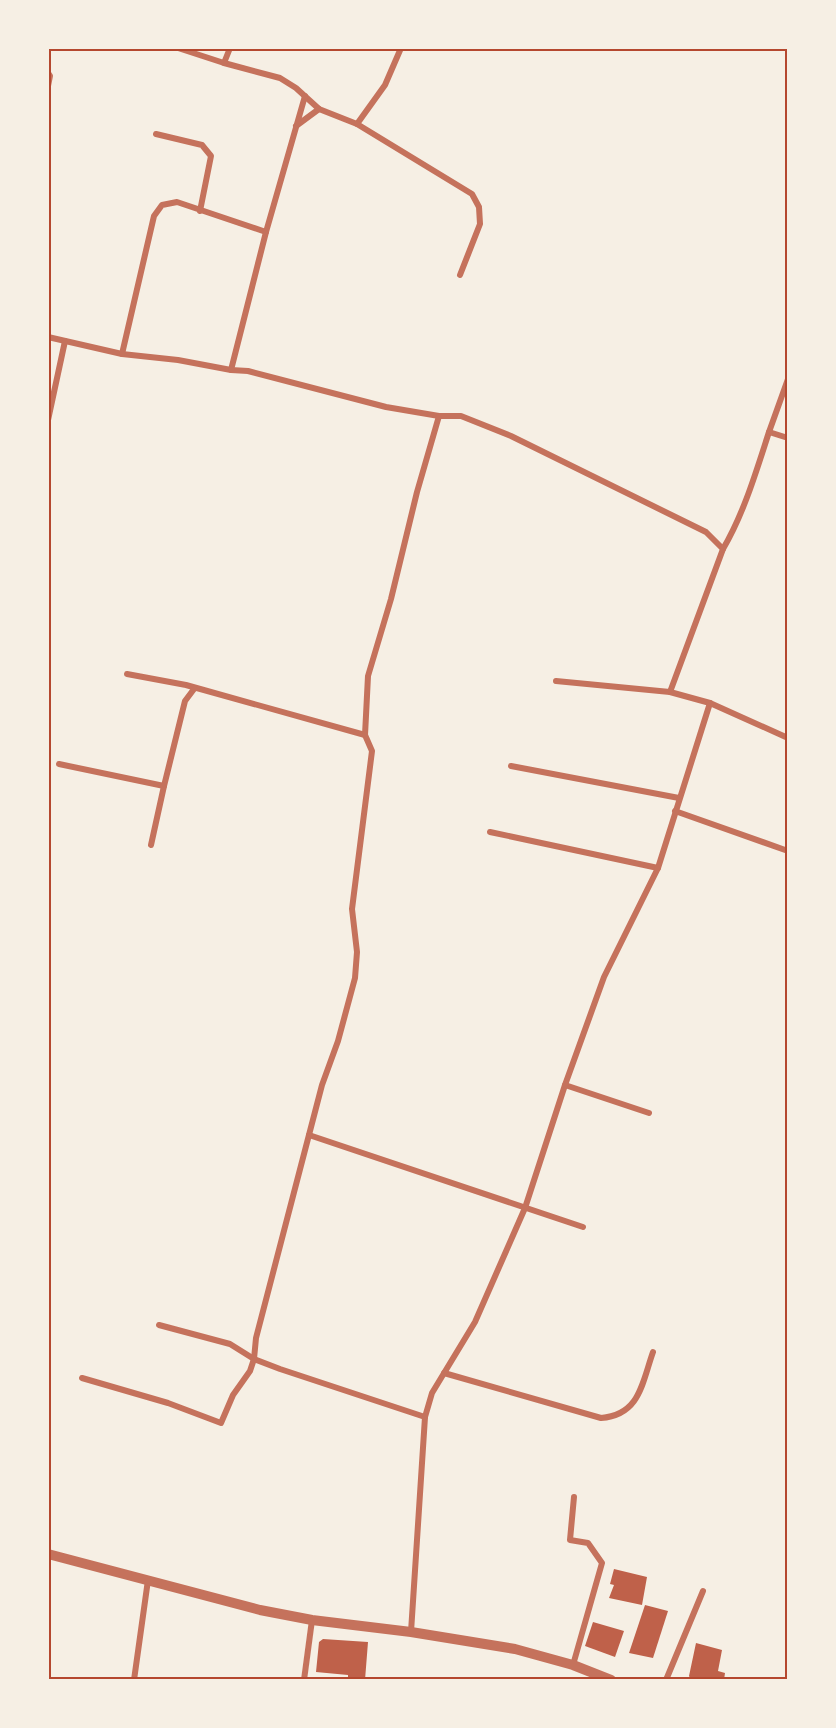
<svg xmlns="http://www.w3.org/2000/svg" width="836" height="1728" font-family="Spectral,serif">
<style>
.building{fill:#bf614a}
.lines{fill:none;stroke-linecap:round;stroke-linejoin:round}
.minor{stroke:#c5725c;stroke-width:6}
.tertiary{stroke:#c5725c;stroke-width:10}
.neatline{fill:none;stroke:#b5482f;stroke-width:2}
</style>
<rect width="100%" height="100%" fill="#f6efe4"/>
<!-- building -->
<g class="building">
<path d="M614,1569L647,1577L642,1605L609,1598L614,1585L610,1584Z"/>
<path d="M645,1605L668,1611L653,1658L629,1653Z"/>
<path d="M593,1622L624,1631L615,1657L585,1646Z"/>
<path d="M323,1639L368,1642L365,1680H348V1675L316,1672L319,1642Z"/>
<path d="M696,1643L722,1650L718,1671L725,1673L724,1680H691L689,1676Z"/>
</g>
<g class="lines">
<!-- minor -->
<g class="minor">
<path d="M178,48L224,63L280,78L296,88L319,109L357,124L385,85L401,48"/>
<path d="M224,63L230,48"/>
<path d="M48,73L50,76L48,86"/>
<path d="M357,124L472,194L479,207L480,224L460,275"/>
<path d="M296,126L319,109"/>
<path d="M156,134L202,145L211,156L200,211"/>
<path d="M48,337L122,354L178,360L231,370L248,371L386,407L439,416H461L511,436L706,532L723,549L670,692"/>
<path d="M122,354L154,216L162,205L177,202L266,232"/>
<path d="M231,370L266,232L305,96"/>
<path d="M48,420L65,341"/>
<path d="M769,432L788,379"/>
<path d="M723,549C744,513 756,472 769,432L788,438"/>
<path d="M127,674L186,685L365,735"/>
<path d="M556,681L670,692L710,703"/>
<path d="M59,764L164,786L185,701L194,689"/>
<path d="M511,766L679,798"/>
<path d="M675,811L788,851"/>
<path d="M490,832L658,868"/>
<path d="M151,845L164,786"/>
<path d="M565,1085L649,1113"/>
<path d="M309,1135L583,1227"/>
<path d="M159,1325L230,1344L254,1359L280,1369L425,1417"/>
<path d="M444,1373L601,1418C640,1415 642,1383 653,1352"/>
<path d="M82,1378L168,1403L221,1423L233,1395L250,1371L254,1359L256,1338L322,1085L338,1041L355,978L357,952L352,909L372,751L365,735L368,676L391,599L417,492L439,416"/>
<path d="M411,1632L425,1417L432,1393L475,1322L525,1208L565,1085L604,977L658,868L710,703L788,738"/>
<path d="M573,1665L602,1563L588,1543L570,1540L574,1497"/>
<path d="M134,1680L148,1580"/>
<path d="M304,1680L312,1620"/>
<path d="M666,1680L703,1591"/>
</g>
<!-- tertiary -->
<path class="tertiary" d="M48,1554L260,1610L312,1620L411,1632L515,1649L573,1665L611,1680"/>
</g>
<!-- border -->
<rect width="836" height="1728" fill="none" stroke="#f6efe4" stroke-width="99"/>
<rect x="50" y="50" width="736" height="1628" class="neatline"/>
</svg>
